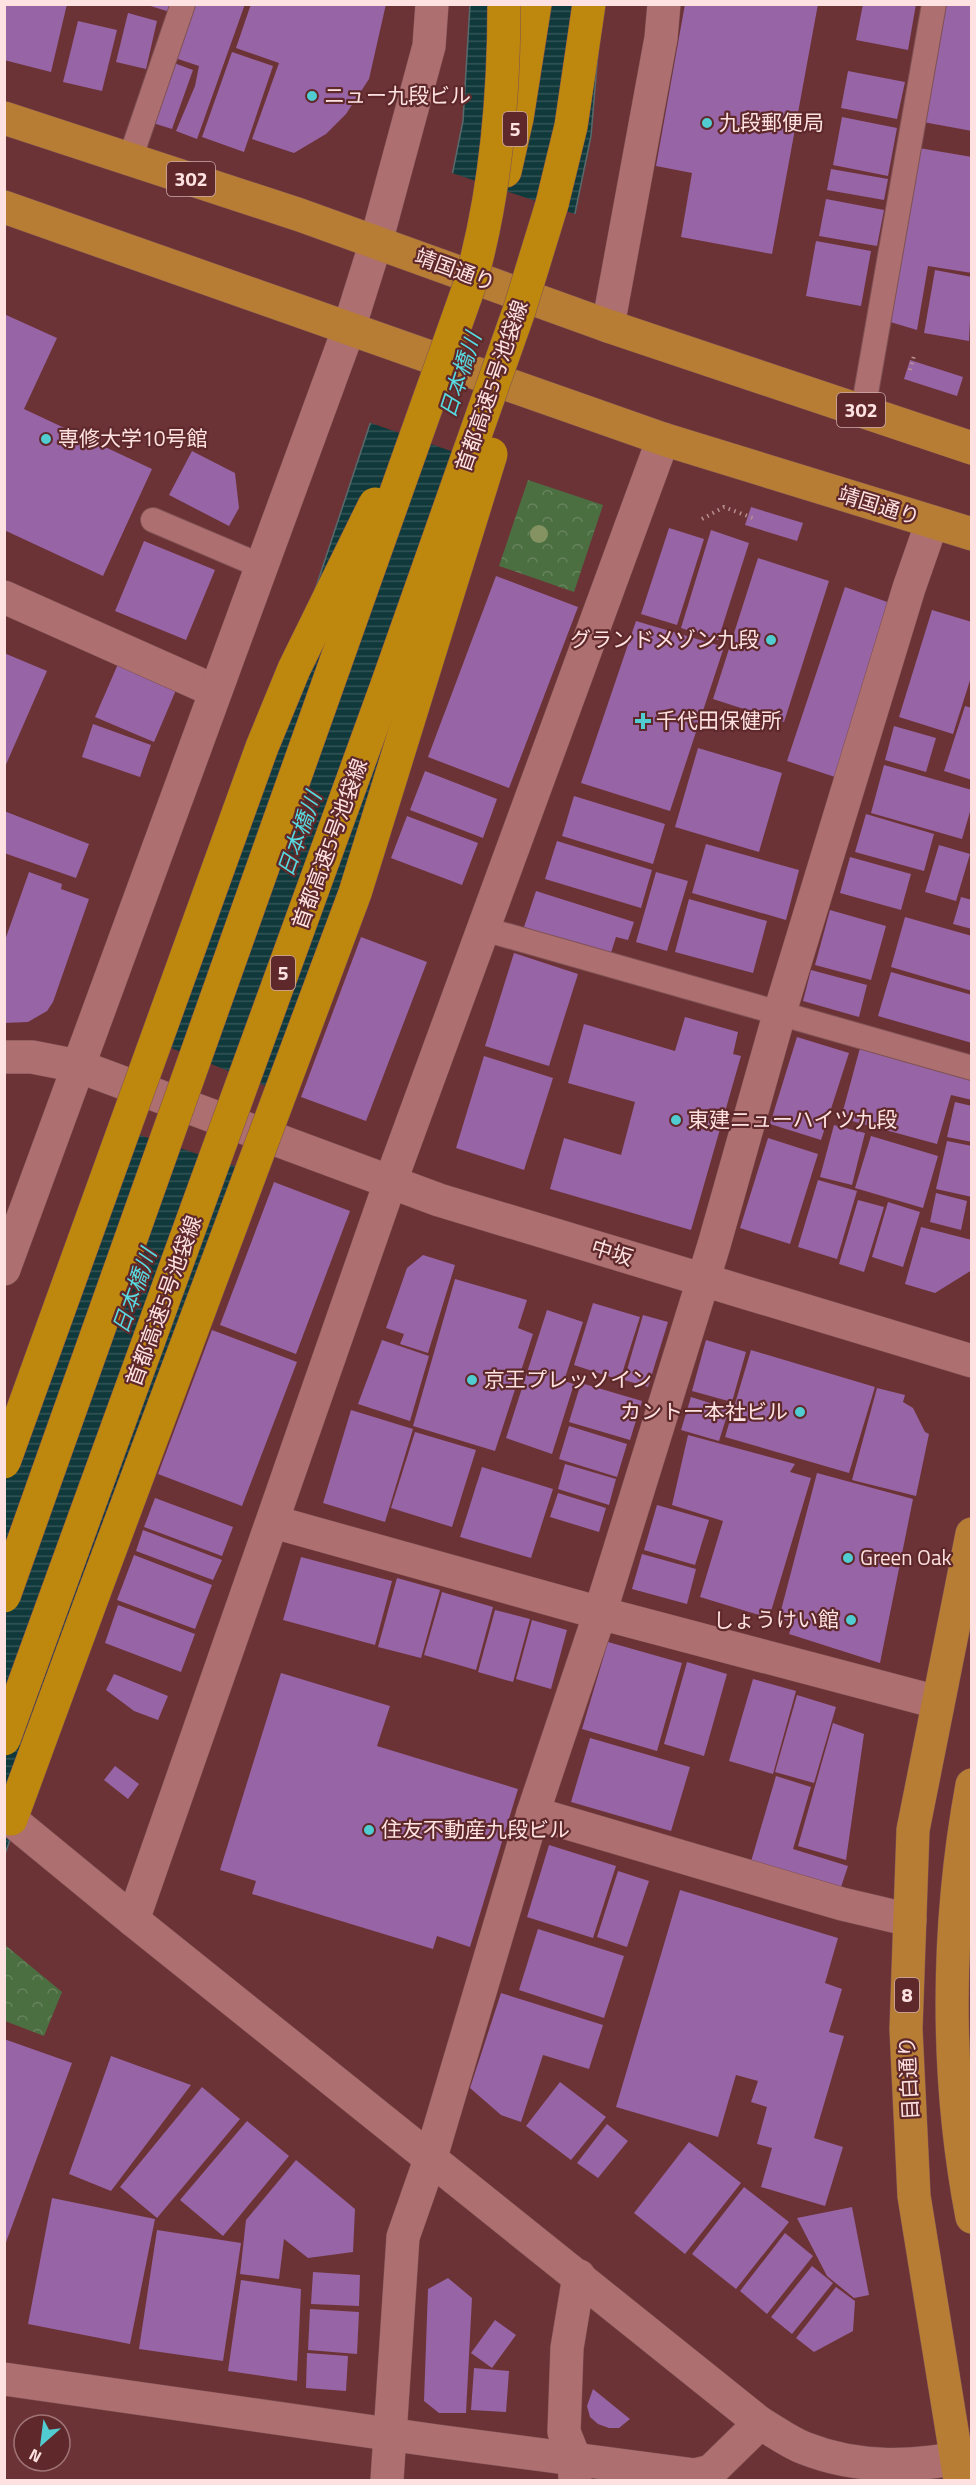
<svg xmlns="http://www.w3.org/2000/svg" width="976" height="2485" font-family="'Titillium Web','Noto Sans JP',sans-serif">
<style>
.park{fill:url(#park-crowns)}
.water{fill:url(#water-rules);stroke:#576b6d;stroke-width:1.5}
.pier{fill:#6b3336}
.building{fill:#9764a5}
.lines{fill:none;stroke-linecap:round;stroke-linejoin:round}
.lane-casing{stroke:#7f5154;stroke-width:26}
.street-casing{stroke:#7f5154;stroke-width:34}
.secondary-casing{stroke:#7f5154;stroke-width:34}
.primary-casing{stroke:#7f5154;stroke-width:34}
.highway-casing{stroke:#7f5154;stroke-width:34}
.path{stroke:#b99091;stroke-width:4;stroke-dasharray:1.5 4.5;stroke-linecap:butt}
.lane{stroke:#ad6f6f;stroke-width:24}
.street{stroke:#ad6f6f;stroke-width:33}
.secondary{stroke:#ad6f6f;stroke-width:33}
.primary{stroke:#b77d34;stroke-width:33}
.highway{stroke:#be870d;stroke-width:33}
.highway-bridge-casing{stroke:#7f5154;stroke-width:34;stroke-linecap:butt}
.highway-bridge{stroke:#be870d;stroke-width:33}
.tree{fill:#849361}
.poi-dot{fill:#51ccd1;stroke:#5f292b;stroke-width:2}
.labels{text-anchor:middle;stroke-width:4.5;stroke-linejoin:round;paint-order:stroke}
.shield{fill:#5f292b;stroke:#ceaaaa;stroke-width:1.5}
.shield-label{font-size:20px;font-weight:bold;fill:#fee1e1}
.poi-label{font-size:21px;fill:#fee1e1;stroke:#5f292b;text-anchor:start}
.street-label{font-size:21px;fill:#fee1e1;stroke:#5f292b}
.water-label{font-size:22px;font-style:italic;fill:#56dadf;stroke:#5f292b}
</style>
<defs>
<pattern id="park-crowns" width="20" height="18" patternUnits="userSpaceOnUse" patternTransform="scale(1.5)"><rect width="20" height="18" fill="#4c6f42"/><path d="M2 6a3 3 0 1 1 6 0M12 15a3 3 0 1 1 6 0" fill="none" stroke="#67835d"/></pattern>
<pattern id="water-rules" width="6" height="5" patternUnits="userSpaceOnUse" patternTransform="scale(1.5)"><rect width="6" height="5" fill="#10393b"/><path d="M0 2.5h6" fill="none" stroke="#345557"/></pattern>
</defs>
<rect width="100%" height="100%" fill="#6b3336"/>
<!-- park -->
<g class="park">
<path d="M528,480L603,505L574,592L499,566Z"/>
<path d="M4,1944L62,1992L44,2036L5,2021Z"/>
</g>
<!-- water -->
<path class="water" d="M470,5H602L591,136L563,271L5,1854V1449L270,726L370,424L441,231L463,121Z"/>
<!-- pier -->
<g class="pier">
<path d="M449,172L578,215L565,272L502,469L368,422L438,230Z"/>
<path d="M154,1041L291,1096L262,1175L121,1129Z"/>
</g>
<!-- building -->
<g class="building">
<path d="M4,4H67L51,72L4,60Z"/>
<path d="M144,4H171L170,12Z"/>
<path d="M194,4H245L197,139L176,131L195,86L199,66L175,58Z"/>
<path d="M251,4H386L369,79L346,114L326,134L294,153L252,139L279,63L236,48Z"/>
<path d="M685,4H818L772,254L681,237L692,173L656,166Z"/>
<path d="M863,4H916L908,50L856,40Z"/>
<path d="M944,4H972V131L923,122Z"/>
<path d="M128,13L157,21L146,69L116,62Z"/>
<path d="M78,21L117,30L102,91L63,82Z"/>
<path d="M232,52L273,66L244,152L202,137Z"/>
<path d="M174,63L193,70L172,129L153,123Z"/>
<path d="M848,71L905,82L897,119L841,108Z"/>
<path d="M842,117L897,128L888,176L833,165Z"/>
<path d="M919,148L972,157V273L928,266L917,330L887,321Z"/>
<path d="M831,169L888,179L884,200L827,190Z"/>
<path d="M826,199L884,210L877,246L819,236Z"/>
<path d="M816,241L871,251L861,306L806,296Z"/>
<path d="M935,270L972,277L969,341L924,333Z"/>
<path d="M4,314L57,338L24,409L152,469L103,576L4,530Z"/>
<path d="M910,360L963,377L957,396L904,379Z"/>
<path d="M192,451L235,473L239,508L229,526L169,495Z"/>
<path d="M751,507L803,523L797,541L745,525Z"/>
<path d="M669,528L704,539L677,625L641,614Z"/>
<path d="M711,530L749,543L718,640L681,628Z"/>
<path d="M144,541L215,570L186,640L115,611Z"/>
<path d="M758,558L829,581L784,722L713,699Z"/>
<path d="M496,576L578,607L509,788L428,757Z"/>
<path d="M845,587L893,604L835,777L787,761Z"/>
<path d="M932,610L972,622V674L953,734L899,717Z"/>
<path d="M636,621L724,647L670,811L581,783Z"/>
<path d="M4,653L47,671L4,769Z"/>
<path d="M118,664L176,690L154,742L95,717Z"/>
<path d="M965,706L972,708V780L944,771Z"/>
<path d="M93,724L151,745L140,777L82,757Z"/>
<path d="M894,726L936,738L926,772L885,760Z"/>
<path d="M698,748L782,773L759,852L675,827Z"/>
<path d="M884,765L972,790V805L962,839L871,813Z"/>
<path d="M425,771L497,799L483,838L410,810Z"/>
<path d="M574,796L665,824L653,864L562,836Z"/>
<path d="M4,811L89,844L76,878L4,853Z"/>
<path d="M866,814L934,834L924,871L855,852Z"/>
<path d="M407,816L478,843L462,885L391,858Z"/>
<path d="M557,841L652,870L641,908L545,879Z"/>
<path d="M706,844L799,870L786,920L692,893Z"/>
<path d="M939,845L970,854L956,901L925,892Z"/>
<path d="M850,857L911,874L901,910L840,893Z"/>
<path d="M29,872L62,884L61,889L89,899L53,1002L47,1011L28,1022L4,1023V943Z"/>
<path d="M656,872L688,881L667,951L636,942Z"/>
<path d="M536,891L634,922L628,940L616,937L610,956L524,927Z"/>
<path d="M961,897L972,900V929L953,924Z"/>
<path d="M689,899L767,921L753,973L675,952Z"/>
<path d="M830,910L886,926L871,980L815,965Z"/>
<path d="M905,917L972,936V991L891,967Z"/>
<path d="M361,937L427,962L366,1121L301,1097Z"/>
<path d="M514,953L578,974L549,1066L485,1046Z"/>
<path d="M811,970L867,985L859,1017L803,1001Z"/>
<path d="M891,972L972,995V1043L878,1016Z"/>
<path d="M685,1017L738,1032L733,1054L741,1056L691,1230L550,1189L564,1138L621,1155L635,1102L568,1083L584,1024L675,1051Z"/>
<path d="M797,1037L849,1053L821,1140L770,1124Z"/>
<path d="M860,1048L972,1077V1100L951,1095L937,1144L841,1118Z"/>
<path d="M484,1056L553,1078L524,1170L456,1148Z"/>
<path d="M955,1102L972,1106V1142L947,1137Z"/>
<path d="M834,1125L865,1133L852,1185L820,1177Z"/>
<path d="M871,1136L938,1156L923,1208L855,1188Z"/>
<path d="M768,1138L818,1154L790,1244L740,1228Z"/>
<path d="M947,1141L972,1146V1197L936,1189Z"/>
<path d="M818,1180L857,1191L837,1259L798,1247Z"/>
<path d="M274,1182L350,1211L296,1354L220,1325Z"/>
<path d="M936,1193L967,1201L961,1230L930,1222Z"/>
<path d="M858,1200L884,1207L864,1272L839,1264Z"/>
<path d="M888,1202L920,1212L903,1267L872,1257Z"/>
<path d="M921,1227L972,1240V1270L935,1293L905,1284Z"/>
<path d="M423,1255L455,1265L428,1353L400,1344L404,1334L386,1328L407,1268Z"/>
<path d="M455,1279L527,1300L518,1328L533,1334L495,1451L413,1426Z"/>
<path d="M593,1303L640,1317L620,1380L574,1365Z"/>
<path d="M547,1310L583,1322L564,1381L574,1384L552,1454L506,1438Z"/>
<path d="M643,1315L668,1322L648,1387L624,1380Z"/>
<path d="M212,1330L297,1362L242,1506L158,1474Z"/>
<path d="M382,1340L429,1356L410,1421L358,1404Z"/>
<path d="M706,1340L746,1352L732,1402L692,1391Z"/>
<path d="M751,1350L875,1387L849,1473L725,1437Z"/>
<path d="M581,1383L642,1401L630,1440L569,1422Z"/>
<path d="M877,1388L905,1395L903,1402L913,1408L925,1432L929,1434L916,1496L852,1480Z"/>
<path d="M691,1397L729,1409L719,1441L681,1430Z"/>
<path d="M351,1410L413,1429L385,1522L323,1503Z"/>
<path d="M569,1426L627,1444L617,1477L559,1459Z"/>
<path d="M415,1432L476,1450L452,1527L391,1508Z"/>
<path d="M688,1435L795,1464L790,1472L811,1478L769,1618L700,1597L723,1521L672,1505Z"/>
<path d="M565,1464L616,1479L609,1505L558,1489Z"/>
<path d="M482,1467L553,1489L531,1558L460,1537Z"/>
<path d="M817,1473L913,1499L880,1663L789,1634L793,1622L779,1618Z"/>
<path d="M558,1493L606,1508L599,1532L550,1517Z"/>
<path d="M155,1498L233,1527L222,1556L144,1527Z"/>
<path d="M657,1505L709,1520L695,1565L644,1550Z"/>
<path d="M143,1530L222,1560L213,1580L136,1551Z"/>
<path d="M642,1554L696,1569L687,1604L632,1589Z"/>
<path d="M134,1555L212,1585L195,1629L117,1600Z"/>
<path d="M301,1557L392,1581L375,1645L283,1620Z"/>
<path d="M397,1578L440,1590L421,1658L378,1647Z"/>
<path d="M442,1592L493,1607L476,1670L424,1655Z"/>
<path d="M118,1605L195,1634L181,1672L105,1643Z"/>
<path d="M495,1610L530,1619L513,1682L478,1672Z"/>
<path d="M532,1620L567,1630L551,1689L516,1679Z"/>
<path d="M608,1642L682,1663L657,1751L582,1729Z"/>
<path d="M687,1662L727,1674L704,1756L664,1744Z"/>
<path d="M281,1673L390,1706L377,1746L518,1789L470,1947L437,1936L433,1949L252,1894L256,1881L220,1870Z"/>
<path d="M114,1674L168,1696L158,1720L134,1711L106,1690Z"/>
<path d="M753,1679L796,1691L773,1774L729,1761Z"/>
<path d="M797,1695L836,1707L814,1783L775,1772Z"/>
<path d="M833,1723L864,1734L846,1860L798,1846Z"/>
<path d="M590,1738L690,1767L671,1831L571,1802Z"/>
<path d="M115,1766L139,1784L128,1799L104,1780Z"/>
<path d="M776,1776L811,1787L793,1849L848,1866L839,1893L750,1865Z"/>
<path d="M549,1845L616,1866L593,1938L527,1917Z"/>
<path d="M618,1871L649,1881L627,1947L597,1937Z"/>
<path d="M680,1890L838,1938L825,1983L842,1989L829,2032L844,2036L814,2138L843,2147L825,2206L761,2187L772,2148L757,2144L767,2107L751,2102L758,2081L736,2075L718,2137L616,2107Z"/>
<path d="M538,1929L624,1956L604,2018L519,1990Z"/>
<path d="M501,1993L603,2025L589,2069L543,2055L521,2122L501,2115L470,2088Z"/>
<path d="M4,2039L72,2063L5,2245H4Z"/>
<path d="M111,2056L191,2085L111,2191L69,2174Z"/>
<path d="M560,2082L606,2117L571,2160L526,2126Z"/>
<path d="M202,2087L240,2119L157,2218L120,2187Z"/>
<path d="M247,2121L289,2156L223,2236L180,2200Z"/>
<path d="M607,2124L628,2141L598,2178L577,2163Z"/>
<path d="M689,2142L741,2183L685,2254L634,2213Z"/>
<path d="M296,2160L355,2209L353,2252L308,2258L284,2239L279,2279L240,2274L246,2220Z"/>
<path d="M744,2187L789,2222L736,2289L692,2254Z"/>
<path d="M52,2198L155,2219L130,2344L28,2324Z"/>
<path d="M852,2207L869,2295L854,2298L827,2276L797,2218Z"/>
<path d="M157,2230L241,2243L223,2361L139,2349Z"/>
<path d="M785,2233L813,2256L767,2314L740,2291Z"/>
<path d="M812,2266L833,2283L792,2334L771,2317Z"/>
<path d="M313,2272L360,2275L359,2306L311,2304Z"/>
<path d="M448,2278L472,2298L466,2413H439L424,2401L428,2289Z"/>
<path d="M241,2280L301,2289L297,2381L228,2371Z"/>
<path d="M836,2287L855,2301L853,2331L814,2352L796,2338Z"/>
<path d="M310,2309L359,2312L357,2354L308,2350Z"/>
<path d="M495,2320L516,2335L492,2368L471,2353Z"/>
<path d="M307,2353L348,2356L346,2391L306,2388Z"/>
<path d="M474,2368L509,2371L506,2412L471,2410Z"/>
<path d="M593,2389L630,2419L619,2428H609L598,2424L590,2417L587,2406Z"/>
</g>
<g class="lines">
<!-- lane casing -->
<g class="lane-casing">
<g id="lane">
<path d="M130,159L183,4"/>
<path d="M863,410L934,4"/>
<path d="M153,520L261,566"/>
<path d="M484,929L972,1068"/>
</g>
</g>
<!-- street casing -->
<g class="street-casing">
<g id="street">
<path d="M608,326L661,38L664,4"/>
<path d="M4,597L215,691"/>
<path d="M4,1269L349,328L376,242L429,46L432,4"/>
<path d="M274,1522L600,1613L937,1702"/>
<path d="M533,1813L842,1904L910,1920"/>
<path d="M133,1920L390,1183L663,439"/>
<path d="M387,2480L403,2237L431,2157L533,1813L600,1613L714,1245L779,1015L909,588L932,522"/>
<path d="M575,2480L574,2457L564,2432L567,2348L579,2276"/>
</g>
</g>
<!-- secondary casing -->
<g class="secondary-casing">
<g id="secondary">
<path d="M4,1057H32L78,1066L439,1200L972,1361"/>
<path d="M4,1814L133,1920L760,2423C774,2431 789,2442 804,2448C860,2470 913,2467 972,2456"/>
<path d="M4,2379L437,2441L695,2475L711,2471L760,2423"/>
</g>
</g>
<!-- primary casing -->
<g class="primary-casing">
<g id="primary">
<path d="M4,118L300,215L608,326L972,448"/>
<path d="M4,207L663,439L972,534"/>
<path d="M972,1785C946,1927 945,2076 972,2217"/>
<path d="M960,2480L914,2196L906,2029L913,1830L972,1534"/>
</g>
</g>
<!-- highway casing -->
<g class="highway-casing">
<g id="highway">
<path d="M505,171L517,118L535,4"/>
<path d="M552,204L571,126L589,4"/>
<path d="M11,1819L94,1593"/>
</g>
</g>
<!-- path -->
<g class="path">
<path d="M910,370L914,356"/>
<path d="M702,519L724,507L753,518"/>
</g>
<!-- lane -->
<use href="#lane" class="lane"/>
<!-- street -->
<use href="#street" class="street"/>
<!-- secondary -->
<use href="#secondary" class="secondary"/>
<!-- primary -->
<use href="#primary" class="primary"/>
<!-- highway -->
<use href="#highway" class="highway"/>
<!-- highway-bridge casing -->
<g class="highway-bridge-casing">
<g id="highway-bridge">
<path d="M4,1462L262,747L294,669L375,504"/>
<path d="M94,1593L355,893L491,454"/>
<path d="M4,1596L470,284C496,193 504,99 504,4"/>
<path d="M4,1739L387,685L520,308L552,204"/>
</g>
</g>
<!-- highway-bridge -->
<use href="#highway-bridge" class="highway-bridge"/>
</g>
<!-- trees -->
<circle class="tree" cx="539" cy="534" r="9"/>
<!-- markers -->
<g class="poi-dot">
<circle cx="312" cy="96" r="6"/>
<circle cx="707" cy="123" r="6"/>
<circle cx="46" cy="439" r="6"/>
<circle cx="771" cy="640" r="6"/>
<path d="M640 712h6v6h6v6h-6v6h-6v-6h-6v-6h6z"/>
<circle cx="676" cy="1120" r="6"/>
<circle cx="472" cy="1380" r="6"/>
<circle cx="800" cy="1412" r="6"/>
<circle cx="848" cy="1558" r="6"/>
<circle cx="851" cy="1620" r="6"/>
<circle cx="369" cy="1830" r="6"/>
</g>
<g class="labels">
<!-- shield labels -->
<g class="shield">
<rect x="503" y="112" width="24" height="34" rx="4.5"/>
<rect x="167" y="162" width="48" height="34" rx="4.5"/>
<rect x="837" y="393" width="48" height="34" rx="4.5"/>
<rect x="271" y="956" width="24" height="34" rx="4.5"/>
<rect x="895" y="1978" width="24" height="34" rx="4.5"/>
</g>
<g class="shield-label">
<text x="515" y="136">5</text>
<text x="191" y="186">302</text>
<text x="861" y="417">302</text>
<text x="283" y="980">5</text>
<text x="907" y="2002">8</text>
</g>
<!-- poi labels -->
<g class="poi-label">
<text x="324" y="103">ニュー九段ビル</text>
<text x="719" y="130">九段郵便局</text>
<text x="58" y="446">専修大学10号館</text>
<text x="759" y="647" text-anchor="end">グランドメゾン九段</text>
<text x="656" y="728">千代田保健所</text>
<text x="688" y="1127">東建ニューハイツ九段</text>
<text x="484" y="1387">京王プレッソイン</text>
<text x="788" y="1419" text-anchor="end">カントー本社ビル</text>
<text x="860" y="1565">Green Oak</text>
<text x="839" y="1627" text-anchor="end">しょうけい館</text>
<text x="381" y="1837">住友不動産九段ビル</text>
</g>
<!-- street labels -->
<g class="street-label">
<text transform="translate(455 270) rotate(20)" y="7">靖国通り</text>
<text transform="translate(492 386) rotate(-71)" y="7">首都高速5号池袋線</text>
<text transform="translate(879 506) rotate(17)" y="7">靖国通り</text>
<text transform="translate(330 844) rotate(-70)" y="7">首都高速5号池袋線</text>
<text transform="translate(612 1253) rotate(17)" y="7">中坂</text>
<text transform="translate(164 1301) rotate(-70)" y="7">首都高速5号池袋線</text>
<text transform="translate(909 2078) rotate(-93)" y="7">目白通り</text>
</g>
<!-- water labels -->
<g class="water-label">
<text transform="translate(460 375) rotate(-72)" y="8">日本橋川</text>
<text transform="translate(299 834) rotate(-70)" y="8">日本橋川</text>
<text transform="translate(134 1291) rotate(-70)" y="8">日本橋川</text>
</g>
</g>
<!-- border -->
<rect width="976" height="2485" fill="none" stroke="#fee1e1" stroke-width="12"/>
<!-- north arrow -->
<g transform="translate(42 2443) rotate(208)"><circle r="28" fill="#5f292b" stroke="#9f7374" stroke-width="1.5"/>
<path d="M0-4.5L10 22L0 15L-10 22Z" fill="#51ccd1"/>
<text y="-9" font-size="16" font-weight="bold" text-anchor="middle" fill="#fee1e1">N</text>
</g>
</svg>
